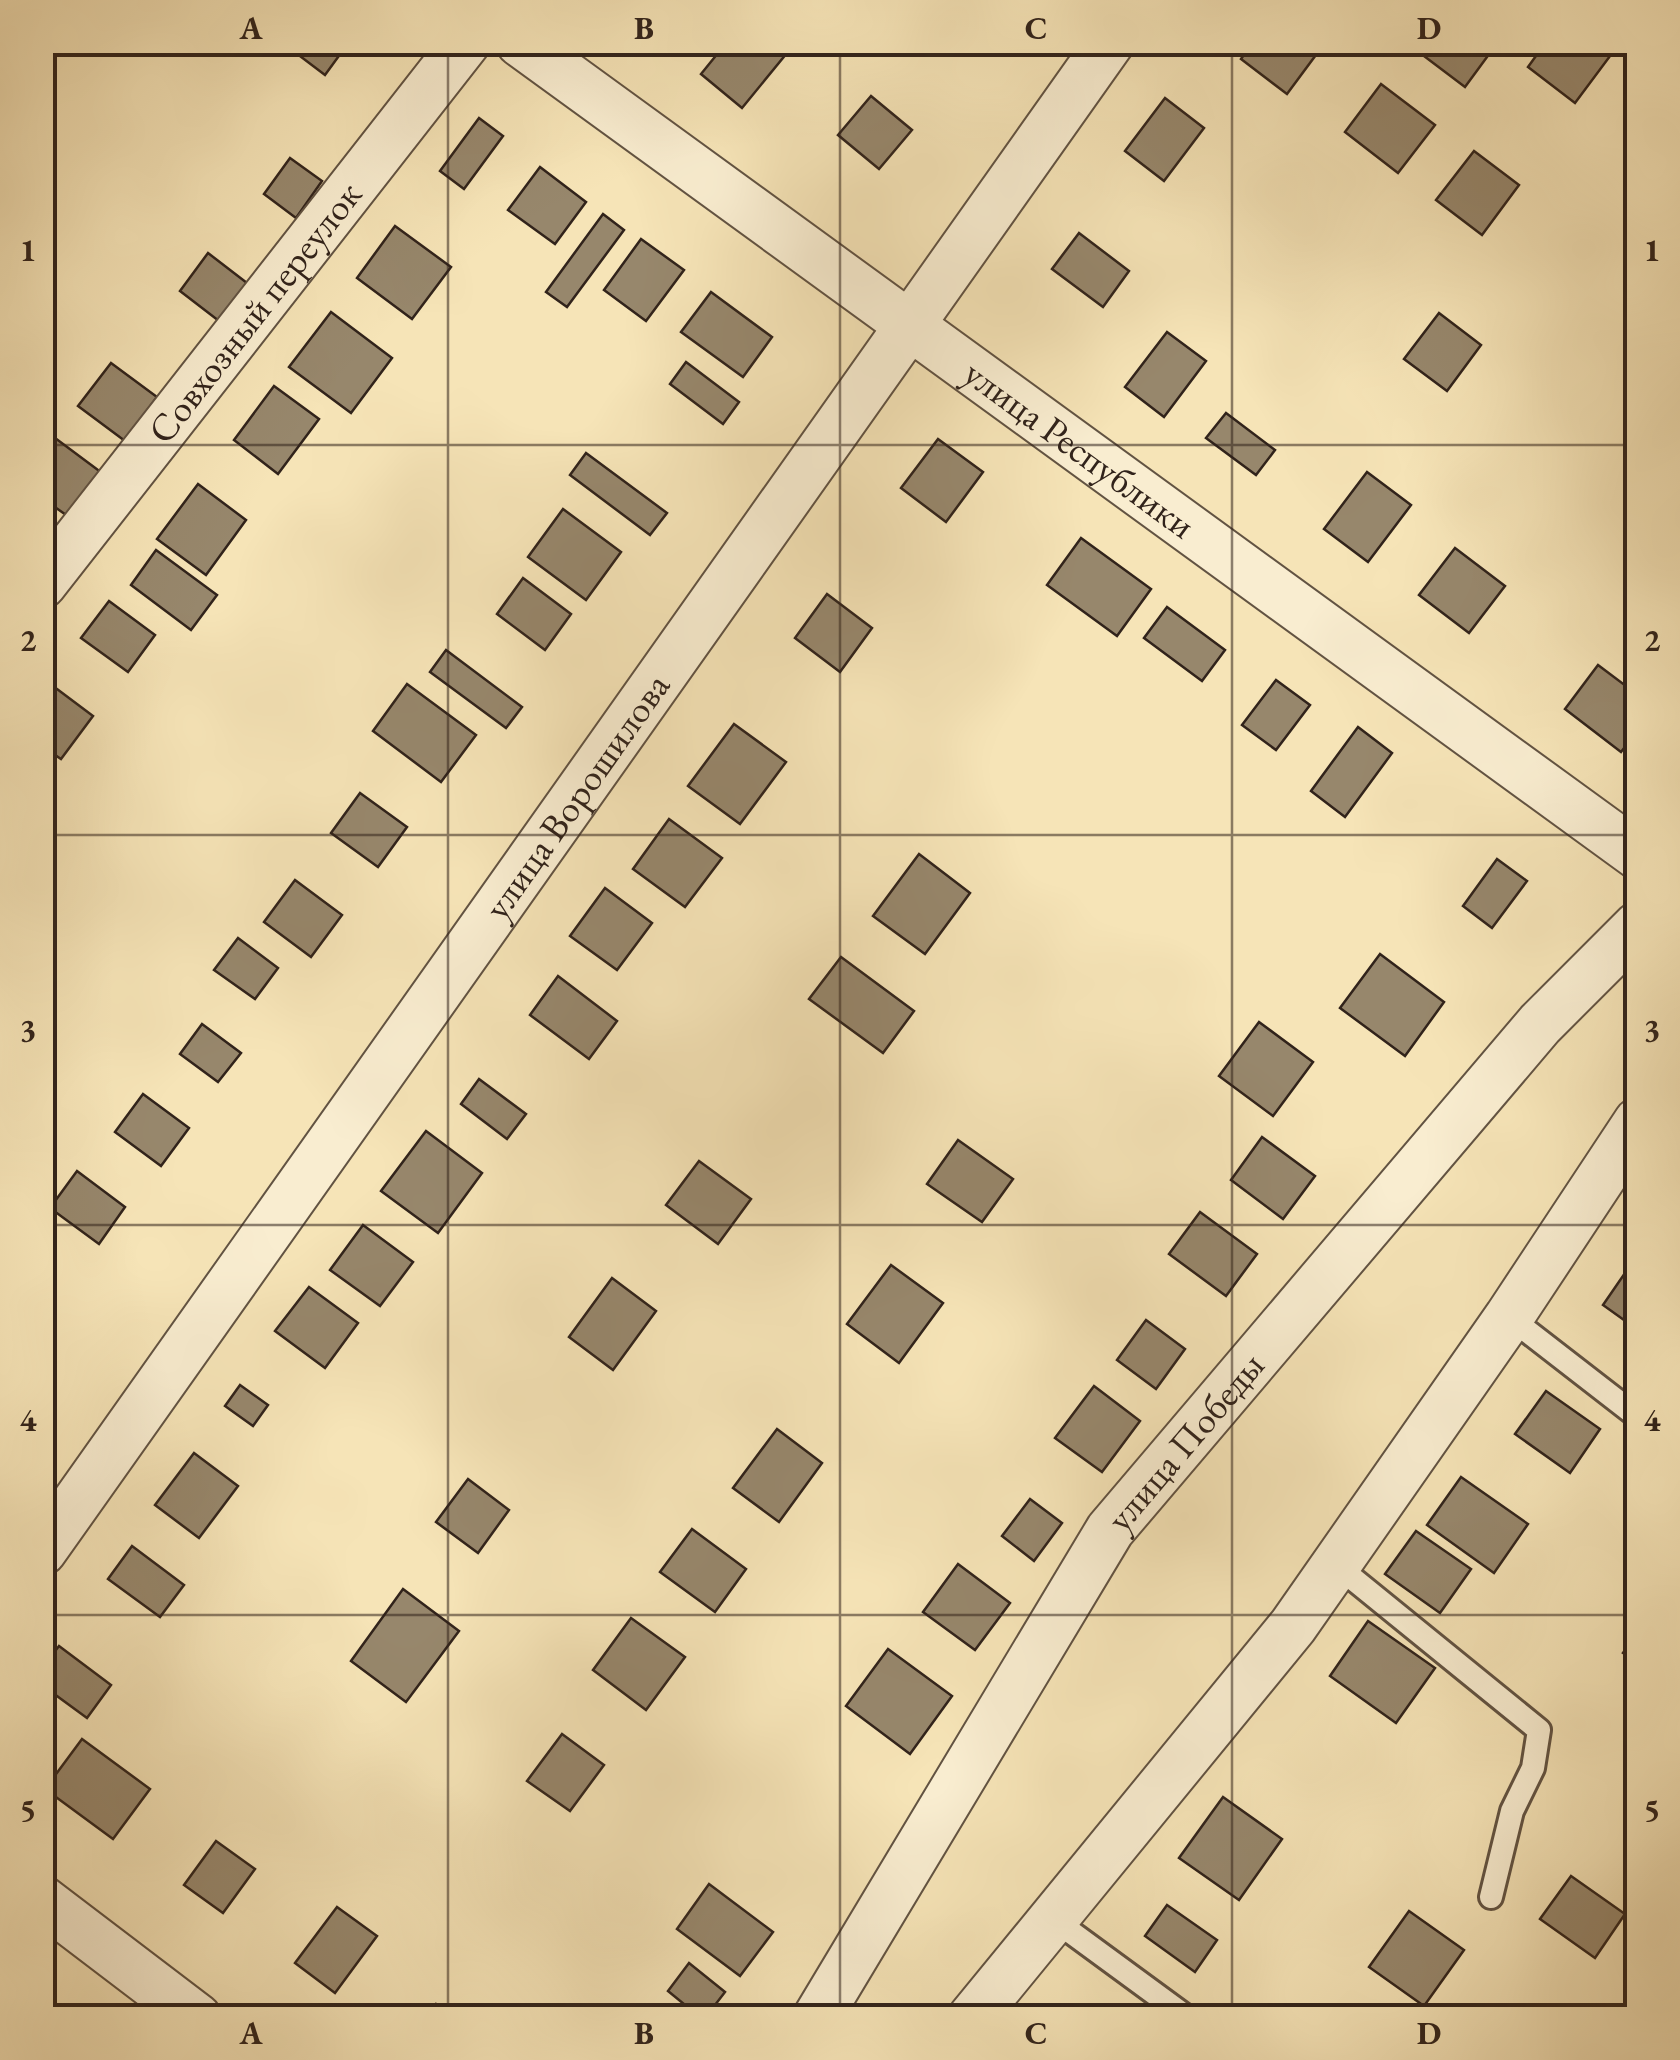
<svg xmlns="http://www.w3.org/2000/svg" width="1680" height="2060" font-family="'EB Garamond',serif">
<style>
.building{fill:#97876c;stroke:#31231b;stroke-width:2.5}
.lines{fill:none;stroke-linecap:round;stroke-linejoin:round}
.lane-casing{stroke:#625342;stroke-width:28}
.street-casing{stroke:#625342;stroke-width:52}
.lane{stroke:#f9edd0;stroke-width:22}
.street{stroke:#f9edd0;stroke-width:48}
.grid{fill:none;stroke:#31231b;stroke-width:2.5;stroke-opacity:0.55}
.labels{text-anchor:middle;stroke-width:8;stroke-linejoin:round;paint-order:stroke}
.street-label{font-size:38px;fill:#31231b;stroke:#f9edd0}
.neatline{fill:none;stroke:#31231b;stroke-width:4}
.grid-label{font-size:32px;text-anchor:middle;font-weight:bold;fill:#31231b}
</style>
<rect width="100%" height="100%" fill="#f6e4b7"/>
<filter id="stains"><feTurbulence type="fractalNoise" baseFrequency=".002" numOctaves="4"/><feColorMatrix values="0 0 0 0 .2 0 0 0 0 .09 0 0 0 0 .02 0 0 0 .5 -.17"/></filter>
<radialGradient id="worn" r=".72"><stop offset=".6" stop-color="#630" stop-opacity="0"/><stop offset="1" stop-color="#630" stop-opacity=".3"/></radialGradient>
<!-- building -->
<g class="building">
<path d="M298,42H349L325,75L292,50Z"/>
<path d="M727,42H796L742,108L701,74Z"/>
<path d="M1253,42H1322L1324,44L1287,94L1241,59Z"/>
<path d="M1428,42H1498L1465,87L1420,53Z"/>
<path d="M1546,42H1609L1616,48L1575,103L1528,67Z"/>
<path d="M1381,84L1435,125L1398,173L1345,132Z"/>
<path d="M871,96L912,130L879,169L838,135Z"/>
<path d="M1165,98L1204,128L1164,181L1125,151Z"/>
<path d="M479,118L503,136L464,189L440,171Z"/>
<path d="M1474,151L1519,185L1482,235L1436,200Z"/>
<path d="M290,158L322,181L296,218L264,194Z"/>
<path d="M540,167L586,202L555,244L508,210Z"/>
<path d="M603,214L624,230L567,307L546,292Z"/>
<path d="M395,226L451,267L412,319L357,278Z"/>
<path d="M1079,233L1129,271L1103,307L1052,269Z"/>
<path d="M641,239L684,270L646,321L604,290Z"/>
<path d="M208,253L247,283L219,321L180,291Z"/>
<path d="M711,292L772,337L743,377L681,332Z"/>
<path d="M331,312L392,358L351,413L289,367Z"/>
<path d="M1439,313L1481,345L1447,391L1404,359Z"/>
<path d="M1167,332L1206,361L1164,417L1125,387Z"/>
<path d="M686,362L739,402L723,424L670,384Z"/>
<path d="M111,363L157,397L125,441L78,406Z"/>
<path d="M274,386L319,419L278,474L234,440Z"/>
<path d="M1226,413L1275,450L1256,475L1206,438Z"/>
<path d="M51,435L102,473L69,517L42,498V446Z"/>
<path d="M938,439L983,472L946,522L901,488Z"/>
<path d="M586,453L667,513L650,535L570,475Z"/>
<path d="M1367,472L1411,505L1368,562L1324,529Z"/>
<path d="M198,484L246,520L206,575L157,539Z"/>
<path d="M563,509L621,552L586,600L528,557Z"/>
<path d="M1081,538L1151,589L1117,636L1047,585Z"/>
<path d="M1455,548L1505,586L1469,633L1419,595Z"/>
<path d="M156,550L217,595L191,630L131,585Z"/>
<path d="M523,578L571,614L545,650L497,614Z"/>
<path d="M827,594L872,628L840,672L795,638Z"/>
<path d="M109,601L155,635L128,672L81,638Z"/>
<path d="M1167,607L1225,650L1202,681L1144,638Z"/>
<path d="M446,650L522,707L506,728L430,672Z"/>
<path d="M1598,665L1638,695V730L1621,752L1565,709Z"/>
<path d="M1276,680L1310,705L1276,750L1242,725Z"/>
<path d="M49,683L93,716L61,759L42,746V691Z"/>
<path d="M407,684L476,735L441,782L373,731Z"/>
<path d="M734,724L786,762L740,824L688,786Z"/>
<path d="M1358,727L1392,753L1345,817L1311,791Z"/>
<path d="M360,793L407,827L378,867L331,833Z"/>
<path d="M669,819L722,858L685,907L633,869Z"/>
<path d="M919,854L970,893L925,954L873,916Z"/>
<path d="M1497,859L1527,881L1492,928L1463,906Z"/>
<path d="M295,880L342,915L311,957L264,922Z"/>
<path d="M605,888L652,923L617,970L570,936Z"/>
<path d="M238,938L278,968L255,999L214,970Z"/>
<path d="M1380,954L1444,1002L1405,1056L1340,1008Z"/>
<path d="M841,957L914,1011L883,1053L809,999Z"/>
<path d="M558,976L617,1021L589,1059L530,1015Z"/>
<path d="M1259,1022L1313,1062L1273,1116L1219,1076Z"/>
<path d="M202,1024L241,1053L218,1082L180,1054Z"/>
<path d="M479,1079L526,1114L507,1139L461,1104Z"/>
<path d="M143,1094L189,1128L161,1166L115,1132Z"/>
<path d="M426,1131L482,1173L438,1233L381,1191Z"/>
<path d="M1262,1137L1315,1176L1283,1219L1231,1180Z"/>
<path d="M958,1140L1013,1179L982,1222L927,1184Z"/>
<path d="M699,1161L751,1199L718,1244L666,1205Z"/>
<path d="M77,1171L125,1207L99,1244L50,1208Z"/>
<path d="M1200,1212L1257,1254L1226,1296L1169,1254Z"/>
<path d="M363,1225L413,1262L380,1306L330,1270Z"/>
<path d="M1636,1257L1638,1258V1330L1603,1305Z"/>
<path d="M891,1265L943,1303L899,1363L847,1324Z"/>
<path d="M612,1278L656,1311L613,1370L569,1337Z"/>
<path d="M309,1287L358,1323L325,1368L275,1331Z"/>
<path d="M1146,1320L1185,1349L1156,1389L1117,1360Z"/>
<path d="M240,1385L268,1405L253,1426L225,1406Z"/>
<path d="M1094,1386L1140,1421L1102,1472L1055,1438Z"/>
<path d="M1546,1391L1600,1429L1570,1473L1515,1434Z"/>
<path d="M777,1429L822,1463L779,1522L733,1488Z"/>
<path d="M194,1453L238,1486L199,1538L155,1505Z"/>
<path d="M1461,1477L1528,1524L1494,1573L1427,1525Z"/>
<path d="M468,1479L509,1510L478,1553L436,1522Z"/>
<path d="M1030,1499L1062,1523L1034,1561L1002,1536Z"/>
<path d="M692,1529L746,1569L715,1612L660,1572Z"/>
<path d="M1416,1531L1471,1569L1440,1613L1385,1574Z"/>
<path d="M132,1546L184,1585L160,1617L108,1579Z"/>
<path d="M958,1564L1010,1603L975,1650L923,1612Z"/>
<path d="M403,1589L459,1631L406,1702L351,1661Z"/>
<path d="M631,1618L685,1657L646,1710L593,1670Z"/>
<path d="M1368,1621L1435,1668L1396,1723L1330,1676Z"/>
<path d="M1638,1632V1663L1623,1653Z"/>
<path d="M59,1646L111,1685L87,1718L42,1685V1668Z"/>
<path d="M888,1649L952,1696L910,1754L846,1706Z"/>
<path d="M562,1734L604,1765L570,1811L527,1781Z"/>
<path d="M82,1739L150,1789L113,1839L45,1789Z"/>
<path d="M1223,1797L1282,1839L1239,1900L1179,1858Z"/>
<path d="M216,1841L255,1869L223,1913L184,1885Z"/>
<path d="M1571,1876L1625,1914L1595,1958L1540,1919Z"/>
<path d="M709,1884L773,1932L740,1976L677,1929Z"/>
<path d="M1167,1905L1217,1940L1195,1972L1145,1936Z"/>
<path d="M337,1907L377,1936L335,1993L295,1963Z"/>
<path d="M1409,1911L1464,1950L1424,2006L1369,1967Z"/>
<path d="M689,1963L725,1992L705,2018H701L668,1991Z"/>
<path d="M436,2004L454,2018H426Z"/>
</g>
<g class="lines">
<!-- lane casing -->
<g class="lane-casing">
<g id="lane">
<path d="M1509,1317L1638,1417"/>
<path d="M1336,1565L1539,1730L1533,1768L1512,1811L1491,1897"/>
<path d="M1053,1919L1188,2018"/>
</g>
</g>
<!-- street casing -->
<g class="street-casing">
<g id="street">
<path id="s1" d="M520,42L1638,855"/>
<path id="s2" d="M42,584L466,42"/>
<path id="s3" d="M42,1551L1110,42"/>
<path d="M42,1900L197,2018"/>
<path id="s4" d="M817,2018L1110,1530L1540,1024L1638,926"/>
<path d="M972,2018L1293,1626L1509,1317L1638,1122"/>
</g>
</g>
<!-- lane -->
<use href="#lane" class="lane"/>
<!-- street -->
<use href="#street" class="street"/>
</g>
<!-- grid -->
<path class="grid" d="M448,42V2018M840,42V2018M1232,42V2018M42,445H1638M42,835H1638M42,1225H1638M42,1615H1638"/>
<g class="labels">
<!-- street labels -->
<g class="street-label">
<text dy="13" stroke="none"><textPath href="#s2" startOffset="345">Совхозный переулок</textPath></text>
<text dy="13" stroke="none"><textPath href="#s1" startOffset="692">улица Республики</textPath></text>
<text dy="13" stroke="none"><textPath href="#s3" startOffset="925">улица Ворошилова</textPath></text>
<text dy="13" stroke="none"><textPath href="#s4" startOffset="685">улица Победы</textPath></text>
</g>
</g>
<!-- margin -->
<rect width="1680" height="2060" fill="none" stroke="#f6e4b7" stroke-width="110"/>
<rect x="55" y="55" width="1570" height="1950" class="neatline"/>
<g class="grid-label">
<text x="251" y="39">A</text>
<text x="644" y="39">B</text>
<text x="1036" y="39">C</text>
<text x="1429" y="39">D</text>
<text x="28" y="261">1</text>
<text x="1652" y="261">1</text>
<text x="28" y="651">2</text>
<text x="1652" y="651">2</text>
<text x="28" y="1041">3</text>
<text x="1652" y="1041">3</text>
<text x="28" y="1431">4</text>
<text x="1652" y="1431">4</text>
<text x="28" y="1821">5</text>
<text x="1652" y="1821">5</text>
<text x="251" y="2044">A</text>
<text x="644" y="2044">B</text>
<text x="1036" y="2044">C</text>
<text x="1429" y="2044">D</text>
</g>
<rect width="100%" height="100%" filter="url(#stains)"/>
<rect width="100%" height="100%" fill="url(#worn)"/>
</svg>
